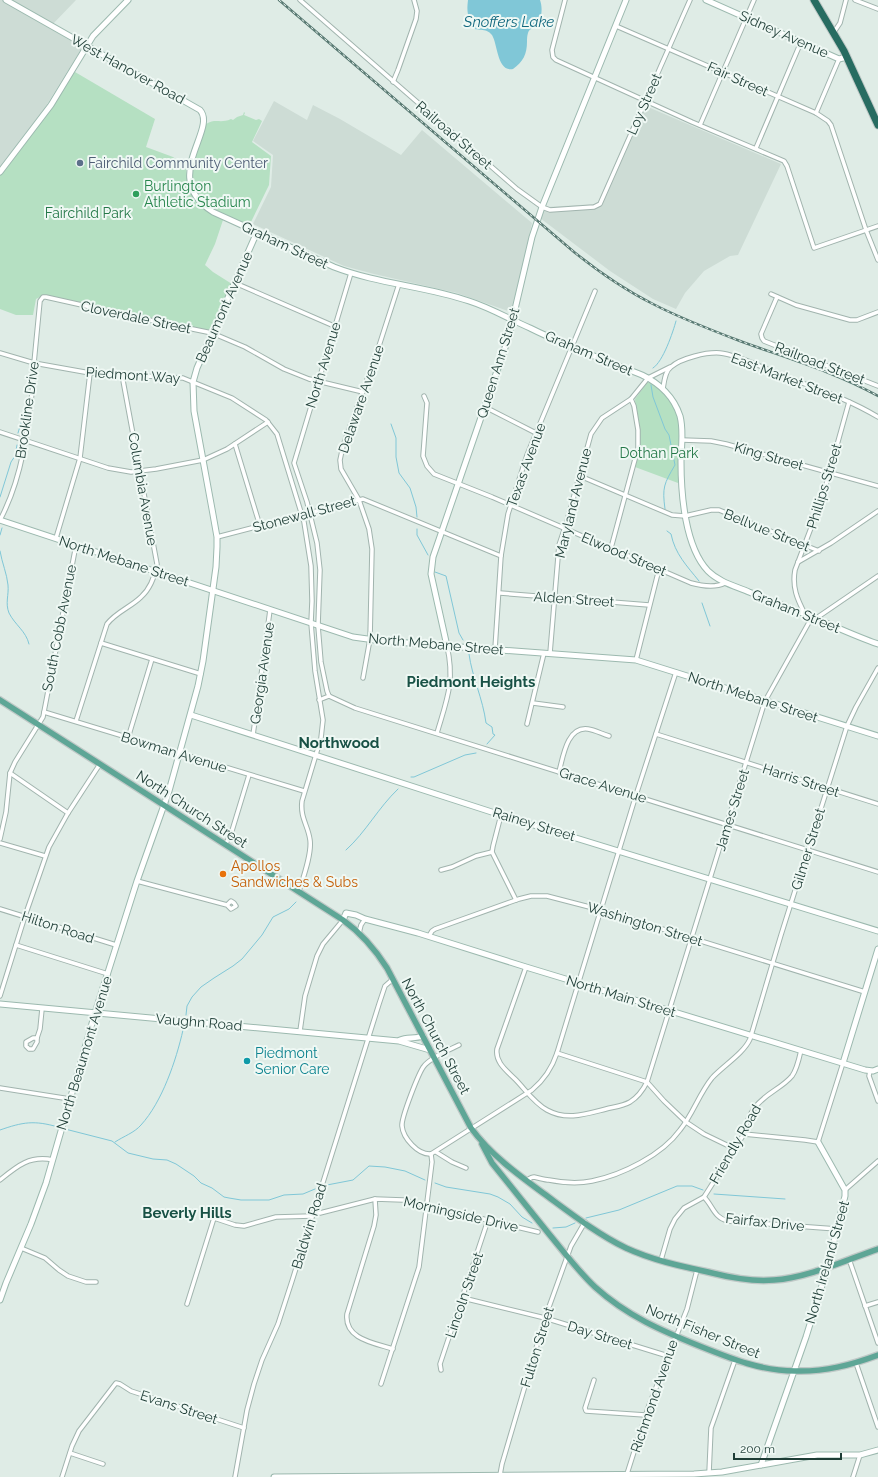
<svg xmlns="http://www.w3.org/2000/svg" width="878" height="1477" font-family="Raleway,sans-serif">
<style>
.built{fill:#cddcd5}
.green{fill:#b5e0c2}
.water{fill:#80c7d7}
.lines{fill:none;stroke-linecap:round;stroke-linejoin:round}
.stream{stroke:#80c7d7;stroke-width:1}
.street-casing{stroke:#a1b4ae;stroke-width:5.5}
.secondary-casing{stroke:#9cb9af;stroke-width:7}
.primary-casing{stroke:#c0c9c7;stroke-width:8}
.highway-casing{stroke:#c0c9c7;stroke-width:9}
.street{stroke:#fff;stroke-width:3.5}
.secondary{stroke:#fff;stroke-width:5}
.primary{stroke:#5ea696;stroke-width:5.5}
.highway{stroke:#276c61;stroke-width:7}
.rail-casing{stroke:#587972;stroke-width:2.5}
.rail{stroke:#eff8f4;stroke-width:1;stroke-dasharray:3;stroke-linecap:butt}
.service-dot{fill:#5c6f8a;stroke:#eff8f4;stroke-width:1.5}
.leisure-dot{fill:#2e9e5b;stroke:#eff8f4;stroke-width:1.5}
.food-dot{fill:#e8710a;stroke:#eff8f4;stroke-width:1.5}
.culture-dot{fill:#0f9aa8;stroke:#eff8f4;stroke-width:1.5}
.labels{text-anchor:middle;stroke-width:4;stroke-linejoin:round;paint-order:stroke}
.street-label{font-size:14px;fill:#1e3d36;stroke:#eff8f4}
.service-label{font-size:14px;fill:#4e5e75;stroke:#eff8f4;text-anchor:start}
.leisure-label{font-size:14px;fill:#27864d;stroke:#eff8f4;text-anchor:start}
.park-label{font-size:14px;fill:#247848;stroke:#eff8f4}
.food-label{font-size:14px;fill:#c56008;stroke:#eff8f4;text-anchor:start}
.culture-label{font-size:14px;fill:#0d838f;stroke:#eff8f4;text-anchor:start}
.water-label{font-size:15px;font-style:italic;fill:#13697f;stroke:#eff8f4}
.neighbourhood-label{font-size:15px;font-weight:bold;fill:#185145;stroke:#eff8f4}
</style>
<rect width="100%" height="100%" fill="#dfece6"/>
<!-- built -->
<g class="built">
<path d="M0,0H76L50,27L83,46L38,119L0,167Z"/>
<path d="M274,101L307,120L313,105L340,119L401,155L422,130L532,223L513,309L508,311L457,293L374,274L344,266L253,224L271,187L273,155L253,141Z"/>
<path d="M641,104L781,164L738,255L730,256L704,271L685,293L676,309L653,299L610,271L540,218L546,207L597,204Z"/>
</g>
<!-- green -->
<g class="green">
<path d="M75,72L155,119L146,147L173,157L185,166C187,172 187,179 189,185C194,204 207,212 223,220L215,244L205,265L213,272L232,284L213,327L208,330L151,319L105,307L44,295L36,299L33,315H16L0,309V175Z"/>
<path d="M244,112L245,113L244,115L256,120L259,119L262,121L252,142L271,156L269,185L251,222L254,227C225,216 184,201 193,162C196,149 202,136 206,124C216,118 220,124 231,119L233,120L237,117L243,115Z"/>
<path d="M651,382C657,387 663,391 667,397C687,420 679,455 678,483L635,467L638,450L635,399L647,383Z"/>
</g>
<!-- water -->
<path class="water" d="M468,0H540C543,8 542,21 535,26C532,29 529,29 528,33C527,36 527,39 527,42C527,54 523,62 513,69C497,72 498,45 492,35C486,27 476,32 472,27C471,27 471,22 470,21C467,13 467,9 468,0Z"/>
<g class="lines">
<!-- stream -->
<g class="stream">
<path d="M653,368C663,362 673,332 676,321"/>
<path d="M651,385L653,397L665,429L669,435L675,465C664,484 662,487 665,509"/>
<path d="M391,424L396,438V457L399,473L410,488L416,507L417,517"/>
<path d="M18,433L21,423"/>
<path d="M0,497L11,462L15,456L17,445"/>
<path d="M417,529V535L428,555"/>
<path d="M667,531L671,534C675,554 687,566 699,581"/>
<path d="M0,535L2,528"/>
<path d="M0,551C2,563 7,574 8,585C9,595 5,603 9,613C15,625 26,631 29,644"/>
<path d="M435,572L446,576L459,633L463,640"/>
<path d="M702,603L710,626"/>
<path d="M469,654C472,677 483,699 486,723L492,727L493,734L495,735L487,744"/>
<path d="M411,777H414L465,755L476,753"/>
<path d="M346,850C366,832 378,808 398,789"/>
<path d="M186,1015L187,1006L192,997L201,987L214,978L233,966L242,959L262,935L273,917L289,909L296,902"/>
<path d="M65,1129L112,1141L128,1153L153,1159L167,1160L176,1164L194,1176L201,1183L212,1188L224,1197L229,1198L241,1200H269L284,1195L303,1194L315,1189"/>
<path d="M0,1130C23,1122 34,1120 58,1127"/>
<path d="M115,1142C124,1136 134,1133 141,1125C162,1102 176,1061 183,1030"/>
<path d="M435,1183L446,1187L490,1194L498,1197L510,1204L522,1217L532,1223"/>
<path d="M327,1185L353,1180L369,1166L385,1167L405,1171L425,1180"/>
<path d="M714,1194L785,1199"/>
<path d="M586,1218L619,1210L677,1186H692L703,1190"/>
<path d="M553,1228L566,1227L575,1223"/>
</g>
<!-- street casing -->
<g class="street-casing">
<g id="street">
<path d="M300,0L517,189L542,207L550,210L594,207L600,204L690,0"/>
<path d="M565,0L552,50L553,57L556,60L692,122L784,161L787,166L814,248L878,226"/>
<path d="M855,0L878,9"/>
<path d="M616,26L816,113L828,121L831,125L866,230L878,260"/>
<path d="M834,32L840,23L846,0"/>
<path d="M393,82L398,70L416,19L417,11L414,0"/>
<path d="M816,113L839,59"/>
<path d="M700,125L754,0"/>
<path d="M756,148L801,42"/>
<path d="M235,283L334,326"/>
<path d="M771,294L796,305L850,320H857L878,312"/>
<path d="M777,297L761,334L762,338L764,341L878,386"/>
<path d="M0,353L34,363L90,373L183,378L232,398L266,420L277,434L304,522L311,566L312,601L311,623L315,671L323,720L321,738L302,801C300,818 308,825 310,840C312,854 303,878 299,891"/>
<path d="M663,389C664,382 665,371 671,367C681,358 707,352 720,353C738,355 756,365 772,371C808,386 845,397 878,417"/>
<path d="M424,396L427,403L423,456L427,466L434,474L492,497L691,583C702,586 715,588 725,583"/>
<path d="M485,407L536,433"/>
<path d="M0,432L108,468L131,472L156,469L203,460L227,449L268,422"/>
<path d="M682,440L711,441L726,444L878,486"/>
<path d="M235,444L260,526"/>
<path d="M580,476L672,515L685,516L711,510H719L819,551"/>
<path d="M0,520C25,473 29,418 35,367L34,363L40,301L43,297H46L149,320L212,333L245,347L284,369L309,379L363,392"/>
<path d="M217,537L363,499L501,556"/>
<path d="M56,538L80,458L90,373"/>
<path d="M611,548L638,448V430L634,406L631,399"/>
<path d="M798,562L831,543L878,511"/>
<path d="M500,593L649,605"/>
<path d="M805,614C797,599 792,587 795,570L822,499L849,402"/>
<path d="M815,619L878,576"/>
<path d="M101,643L201,674"/>
<path d="M495,649L501,556L508,514L527,455L595,291"/>
<path d="M550,653L559,545L567,521L591,434L602,418L631,399L648,378L670,367"/>
<path d="M636,660L659,569"/>
<path d="M363,678L370,639L372,549L369,529L359,500L341,469L340,460L343,446L378,349L399,284"/>
<path d="M329,696L355,708L878,872"/>
<path d="M329,696L327,691L321,662L318,626L320,570L317,543L307,502L294,463L351,273"/>
<path d="M319,700L329,696"/>
<path d="M533,703L563,707"/>
<path d="M44,712L304,791"/>
<path d="M76,721L107,624C116,612 131,607 141,597C150,589 155,575 157,564L122,375"/>
<path d="M527,724L544,653"/>
<path d="M437,733C447,699 455,682 447,646"/>
<path d="M656,734L878,804"/>
<path d="M253,735L270,610"/>
<path d="M128,738L152,659"/>
<path d="M559,772C563,757 567,726 588,729C595,730 602,734 609,736"/>
<path d="M10,773L68,813"/>
<path d="M501,815L493,846L492,852L516,900"/>
<path d="M0,839L6,812L10,773L15,762L43,717L76,545"/>
<path d="M0,843L45,856"/>
<path d="M225,845L231,834L249,775"/>
<path d="M441,870L452,867L476,856L492,852"/>
<path d="M137,881L227,905L231,909L236,906L234,903L231,901L227,905"/>
<path d="M0,909L116,945"/>
<path d="M359,933L361,925L365,919"/>
<path d="M429,936L432,931L435,929L519,899L531,896H547L601,910L865,992"/>
<path d="M16,945L108,974"/>
<path d="M526,967L497,1049C495,1062 506,1070 515,1079C525,1089 534,1103 547,1110C567,1121 586,1114 606,1109C614,1107 623,1106 630,1102C638,1097 643,1090 647,1082L765,701L812,617"/>
<path d="M0,996L25,916L49,847L68,813L100,764"/>
<path d="M300,1031L305,996L317,956L323,944L343,920"/>
<path d="M33,1038H37V1042L33,1049H29L26,1046V1042Z"/>
<path d="M37,1038L40,1029L42,1009"/>
<path d="M557,1053L647,1082L664,1101L686,1122L704,1134L735,1149"/>
<path d="M870,1071L869,1076L878,1101"/>
<path d="M0,1088L70,1099"/>
<path d="M744,1134L805,1140L818,1142L843,1063"/>
<path d="M436,1152L452,1162L466,1168"/>
<path d="M431,1154L532,1090C544,1080 552,1068 557,1053L636,795L676,672"/>
<path d="M431,1154C418,1155 403,1138 402,1126C401,1118 419,1072 424,1066C431,1057 449,1050 459,1045"/>
<path d="M0,1180C17,1166 30,1155 53,1160"/>
<path d="M526,1181C529,1179 531,1177 534,1177C539,1178 545,1180 549,1180C564,1183 578,1184 592,1181C622,1175 662,1155 680,1130C693,1114 699,1094 712,1078C723,1066 744,1053 750,1039L781,935L847,726L856,707L878,668"/>
<path d="M845,1190L878,1161"/>
<path d="M704,1197C713,1206 714,1218 728,1221L837,1229"/>
<path d="M375,1199L376,1215L374,1226L347,1314C344,1339 374,1343 393,1349"/>
<path d="M314,1212L320,1213L375,1199L403,1200L538,1232"/>
<path d="M21,1248L45,1258L59,1270L68,1276L86,1282H96"/>
<path d="M849,1259L878,1343"/>
<path d="M661,1260L670,1229L675,1219L684,1208L704,1197L744,1134C748,1112 757,1102 775,1090C781,1086 787,1082 792,1076C797,1069 799,1059 801,1050"/>
<path d="M463,1298L545,1318L668,1356"/>
<path d="M187,1304L214,1218L235,1225L244,1226L276,1217L312,1216"/>
<path d="M865,1306L878,1302"/>
<path d="M856,1363L878,1427"/>
<path d="M441,1370L440,1364L488,1220"/>
<path d="M594,1380L585,1408L586,1411L645,1415"/>
<path d="M381,1384L419,1267L432,1162L431,1154"/>
<path d="M70,1453L103,1464"/>
<path d="M709,1473L711,1428L735,1360"/>
<path d="M500,1475L502,1464L545,1318L571,1246L585,1222"/>
<path d="M62,1477L72,1446L79,1431L116,1383L120,1384L131,1391L244,1428"/>
<path d="M235,1477L247,1410L254,1384L262,1360L278,1324L292,1281L379,1004L385,986L393,979"/>
<path d="M626,1477L648,1408L687,1309L697,1270"/>
<path d="M853,1477L860,1455"/>
</g>
</g>
<!-- secondary casing -->
<g class="secondary-casing">
<g id="secondary">
<path d="M6,0L200,110C218,130 159,178 213,212L334,267C378,284 425,286 469,301C491,308 509,319 530,328C566,346 604,360 642,375C659,383 674,397 680,416C684,431 681,447 681,462C681,494 685,547 708,571C719,582 735,586 749,592C767,599 784,606 802,613C828,623 852,635 878,644"/>
<path d="M706,0L839,59L847,57"/>
<path d="M0,172L51,105L93,36L128,0"/>
<path d="M0,520L353,637L382,641L447,646L636,660L878,736"/>
<path d="M447,646L431,574L433,557L508,339L532,237L542,207L626,0"/>
<path d="M191,715L501,815L878,931"/>
<path d="M343,920L346,913L356,915L365,919L418,933L526,967L865,1070L873,1071L878,1069"/>
<path d="M0,1004L399,1041L430,1050"/>
<path d="M400,1040C407,1037 415,1039 423,1036"/>
<path d="M843,1063L878,949"/>
<path d="M0,1300L6,1283L31,1224L46,1183L95,1013L137,881L169,791L198,686L203,661L216,567L217,547V537L212,509L194,411L193,382L197,368L257,232"/>
<path d="M761,1465L806,1337L828,1266L845,1196V1190L818,1142"/>
<path d="M274,1477L694,1474L722,1472L817,1455H860L878,1450"/>
</g>
</g>
<!-- primary casing -->
<g class="primary-casing">
<g id="primary">
<path d="M0,700L343,920C361,933 375,949 387,968L471,1128C490,1154 517,1174 543,1193C569,1212 597,1234 626,1248C652,1260 680,1266 708,1272C729,1277 751,1282 774,1280C807,1278 846,1260 878,1249"/>
<path d="M482,1144L492,1163C511,1187 530,1210 549,1234C564,1252 578,1271 595,1287C627,1316 662,1331 702,1347C732,1359 762,1371 795,1371C825,1372 851,1365 878,1355"/>
</g>
</g>
<!-- highway casing -->
<g class="highway-casing">
<path id="highway" d="M814,0L844,51L878,125"/>
</g>
<!-- street -->
<use href="#street" class="street"/>
<!-- secondary -->
<use href="#secondary" class="secondary"/>
<!-- primary -->
<use href="#primary" class="primary"/>
<!-- highway -->
<use href="#highway" class="highway"/>
<!-- rail casing -->
<g class="rail-casing">
<path id="rail" d="M279,0L574,252C599,272 625,290 653,304C680,318 711,330 740,341C786,358 835,372 878,396"/>
</g>
<!-- rail -->
<use href="#rail" class="rail"/>
</g>
<!-- markers -->
<circle class="service-dot" cx="80" cy="163" r="4"/>
<circle class="leisure-dot" cx="136" cy="194" r="4"/>
<circle class="food-dot" cx="223" cy="874" r="4"/>
<circle class="culture-dot" cx="247" cy="1061" r="4"/>
<g class="labels">
<!-- street labels -->
<g class="street-label">
<text transform="translate(784 34) rotate(24)" y="5">Sidney Avenue</text>
<text transform="translate(128 69) rotate(29)" y="5">West Hanover Road</text>
<text transform="translate(738 79) rotate(24)" y="5">Fair Street</text>
<text transform="translate(644 104) rotate(-66)" y="5">Loy Street</text>
<text transform="translate(454 135) rotate(41)" y="5">Railroad Street</text>
<text transform="translate(285 245) rotate(25)" y="5">Graham Street</text>
<text transform="translate(224 307) rotate(-66)" y="5">Beaumont Avenue</text>
<text transform="translate(136 317) rotate(12)" y="5">Cloverdale Street</text>
<text transform="translate(589 353) rotate(23)" y="5">Graham Street</text>
<text transform="translate(498 363) rotate(-73)" y="5">Queen Ann Street</text>
<text transform="translate(820 363) rotate(21)" y="5">Railroad Street</text>
<text transform="translate(323 365) rotate(-73)" y="5">North Avenue</text>
<text transform="translate(133 375) rotate(4)" y="5">Piedmont Way</text>
<text transform="translate(787 378) rotate(21)" y="5">East Market Street</text>
<text transform="translate(361 399) rotate(-71)" y="5">Delaware Avenue</text>
<text transform="translate(27 410) rotate(-82)" y="5">Brookline Drive</text>
<text transform="translate(769 456) rotate(16)" y="5">King Street</text>
<text transform="translate(526 465) rotate(-70)" y="5">Texas Avenue</text>
<text transform="translate(824 486) rotate(-73)" y="5">Phillips Street</text>
<text transform="translate(143 489) rotate(80)" y="5">Columbia Avenue</text>
<text transform="translate(573 503) rotate(-76)" y="5">Maryland Avenue</text>
<text transform="translate(304 514) rotate(-15)" y="5">Stonewall Street</text>
<text transform="translate(767 530) rotate(22)" y="5">Bellvue Street</text>
<text transform="translate(624 554) rotate(23)" y="5">Elwood Street</text>
<text transform="translate(124 561) rotate(18)" y="5">North Mebane Street</text>
<text transform="translate(574 599) rotate(4)" y="5">Alden Street</text>
<text transform="translate(796 611) rotate(22)" y="5">Graham Street</text>
<text transform="translate(59 628) rotate(-79)" y="5">South Cobb Avenue</text>
<text transform="translate(436 644) rotate(5)" y="5">North Mebane Street</text>
<text transform="translate(262 673) rotate(-82)" y="5">Georgia Avenue</text>
<text transform="translate(753 697) rotate(18)" y="5">North Mebane Street</text>
<text transform="translate(174 752) rotate(17)" y="5">Bowman Avenue</text>
<text transform="translate(801 780) rotate(18)" y="5">Harris Street</text>
<text transform="translate(603 785) rotate(17)" y="5">Grace Avenue</text>
<text transform="translate(192 809) rotate(33)" y="5">North Church Street</text>
<text transform="translate(732 810) rotate(-73)" y="5">James Street</text>
<text transform="translate(534 824) rotate(17)" y="5">Rainey Street</text>
<text transform="translate(808 849) rotate(-73)" y="5">Gilmer Street</text>
<text transform="translate(645 924) rotate(17)" y="5">Washington Street</text>
<text transform="translate(58 927) rotate(18)" y="5">Hilton Road</text>
<text transform="translate(621 996) rotate(17)" y="5">North Main Street</text>
<text transform="translate(199 1022) rotate(5)" y="5">Vaughn Road</text>
<text transform="translate(436 1036) rotate(62)" y="5">North Church Street</text>
<text transform="translate(84 1053) rotate(-73)" y="5">North Beaumont Avenue</text>
<text transform="translate(735 1144) rotate(-60)" y="5">Friendly Road</text>
<text transform="translate(461 1214) rotate(13)" y="5">Morningside Drive</text>
<text transform="translate(765 1222) rotate(6)" y="5">Fairfax Drive</text>
<text transform="translate(309 1226) rotate(-73)" y="5">Baldwin Road</text>
<text transform="translate(827 1262) rotate(-74)" y="5">North Ireland Street</text>
<text transform="translate(464 1295) rotate(-71)" y="5">Lincoln Street</text>
<text transform="translate(703 1331) rotate(22)" y="5">North Fisher Street</text>
<text transform="translate(600 1335) rotate(17)" y="5">Day Street</text>
<text transform="translate(537 1347) rotate(-73)" y="5">Fulton Street</text>
<text transform="translate(654 1396) rotate(-71)" y="5">Richmond Avenue</text>
<text transform="translate(179 1407) rotate(18)" y="5">Evans Street</text>
</g>
<!-- service labels -->
<g class="service-label">
<text x="88" y="168">Fairchild Community Center</text>
</g>
<!-- leisure labels -->
<g class="leisure-label">
<text x="144" y="191">Burlington<tspan x="144" dy="16">Athletic Stadium</tspan></text>
</g>
<!-- park labels -->
<g class="park-label">
<text x="88" y="218">Fairchild Park</text>
<text x="659" y="458">Dothan Park</text>
</g>
<!-- food labels -->
<g class="food-label">
<text x="231" y="871">Apollos<tspan x="231" dy="16">Sandwiches &amp; Subs</tspan></text>
</g>
<!-- culture labels -->
<g class="culture-label">
<text x="255" y="1058">Piedmont<tspan x="255" dy="16">Senior Care</tspan></text>
</g>
<!-- water labels -->
<g class="water-label">
<text x="509" y="27">Snoffers Lake</text>
</g>
<!-- neighbourhood labels -->
<g class="neighbourhood-label">
<text x="471" y="687">Piedmont Heights</text>
<text x="339" y="748">Northwood</text>
<text x="187" y="1218">Beverly Hills</text>
</g>
</g>
<!-- scale -->
<path d="M734 1453v6h107v-6" fill="none" stroke="#1e3d36" stroke-width="2"/>
<text x="740" y="1453" font-size="12" fill="#1e3d36" stroke="#eff8f4" stroke-width="3" paint-order="stroke">200 m</text>
</svg>
